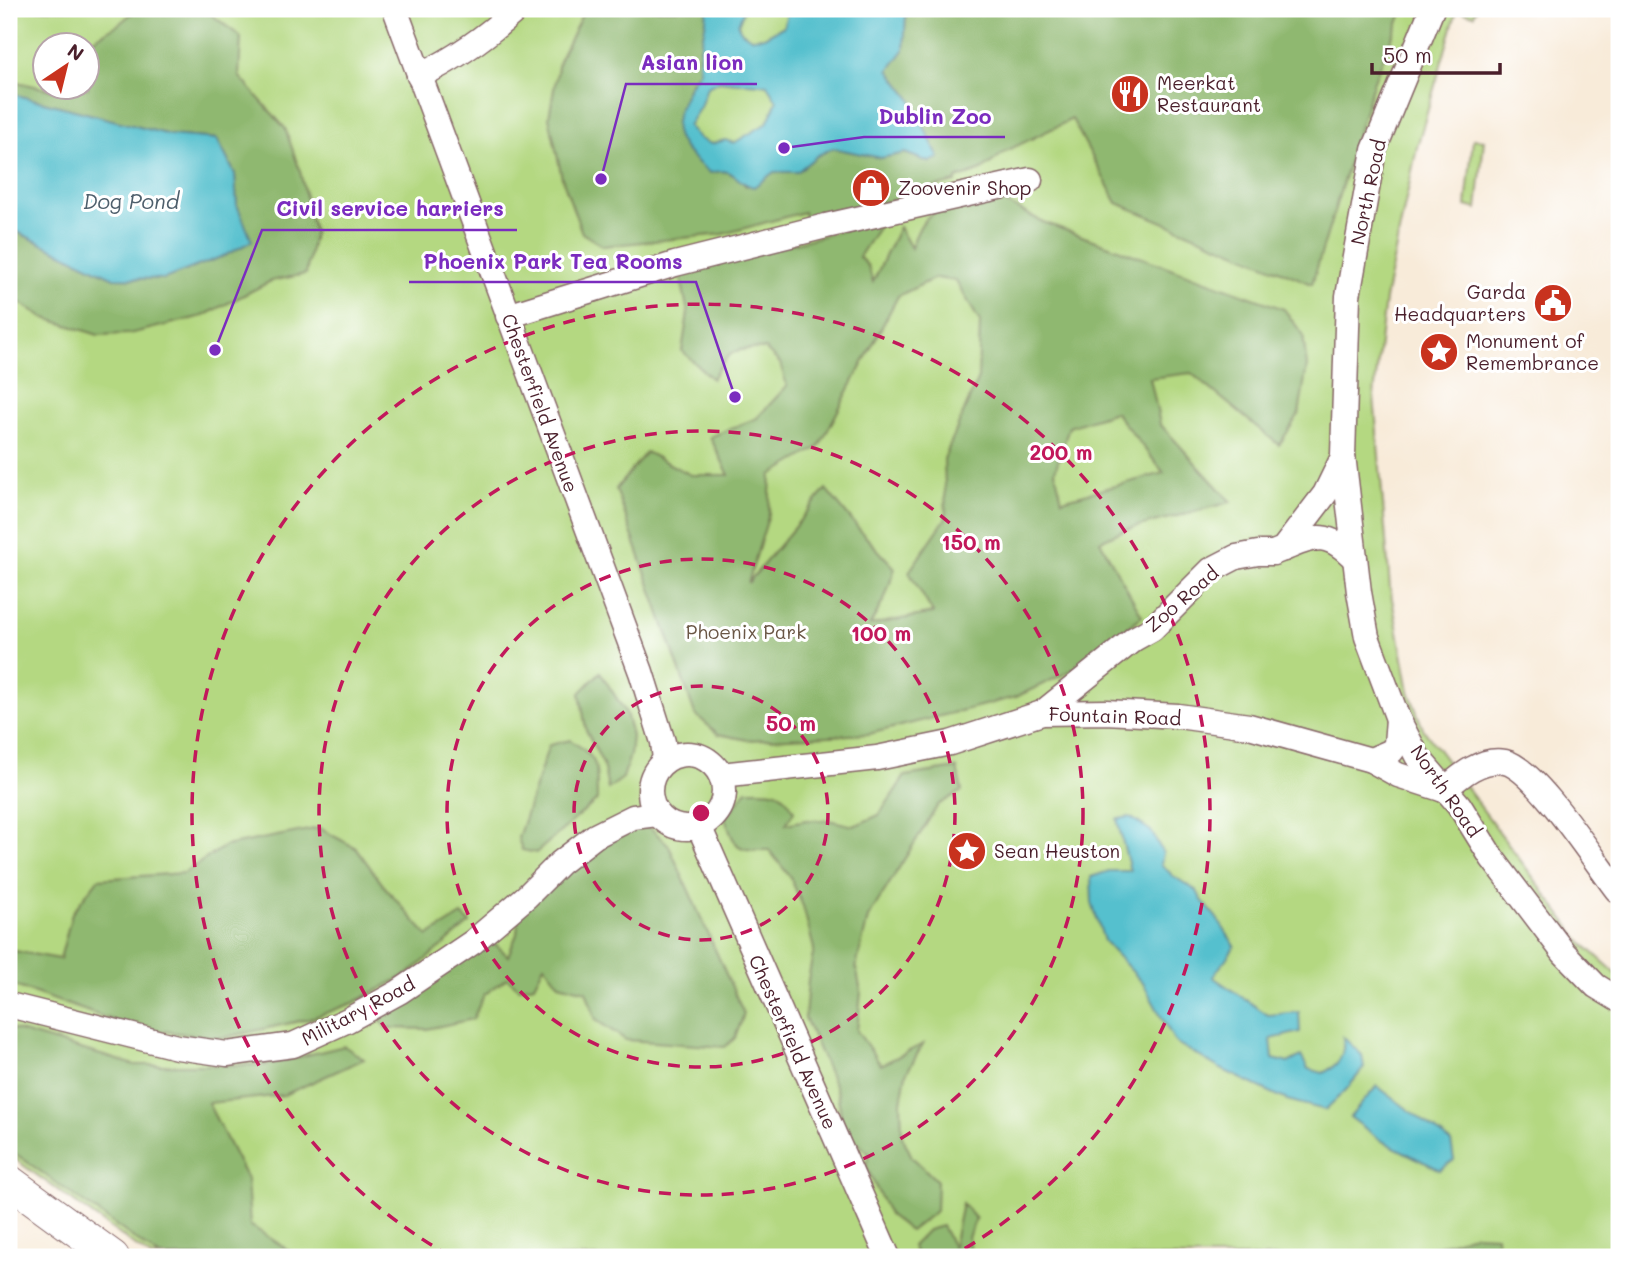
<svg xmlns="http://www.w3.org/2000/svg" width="1628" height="1266" font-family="Mali,sans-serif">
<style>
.green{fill:#b4d881;stroke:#7f7c56;stroke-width:2;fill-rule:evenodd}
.forest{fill:#8fb86f;stroke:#6c6c4d;stroke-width:2;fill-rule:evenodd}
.water{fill:#54c0ce;stroke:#4f707c;stroke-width:2;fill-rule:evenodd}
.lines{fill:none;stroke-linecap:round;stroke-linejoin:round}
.minor-casing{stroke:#876668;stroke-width:27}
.major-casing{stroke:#876668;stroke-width:34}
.minor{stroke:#fff;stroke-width:24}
.major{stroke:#fff;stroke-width:32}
.ring{fill:none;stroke:#c2185b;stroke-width:3.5;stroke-dasharray:12 9}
.labels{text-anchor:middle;stroke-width:6;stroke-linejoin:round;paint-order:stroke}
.poi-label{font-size:19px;fill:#4a1f2b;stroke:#fff;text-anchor:start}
.street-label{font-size:19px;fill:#4a1f2b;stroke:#fff}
.park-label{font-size:19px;fill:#6a5645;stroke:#fff}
.water-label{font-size:21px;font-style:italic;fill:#4e5f6c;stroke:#fff}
.centre{fill:#c2185b;stroke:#fff;stroke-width:3.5}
.ring-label{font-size:21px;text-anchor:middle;font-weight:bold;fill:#c2185b;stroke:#fff;stroke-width:6;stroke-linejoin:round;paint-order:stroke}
.leader{fill:none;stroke:#7b2cbf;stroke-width:2.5}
.callout-dot{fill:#7b2cbf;stroke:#fff;stroke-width:2.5}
.callout-label{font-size:21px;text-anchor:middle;font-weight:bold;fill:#7b2cbf;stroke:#fff;stroke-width:6;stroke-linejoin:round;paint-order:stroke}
</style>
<rect width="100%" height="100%" fill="#fff"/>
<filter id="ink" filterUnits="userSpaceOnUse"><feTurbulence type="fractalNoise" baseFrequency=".0143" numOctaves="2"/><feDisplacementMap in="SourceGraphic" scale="14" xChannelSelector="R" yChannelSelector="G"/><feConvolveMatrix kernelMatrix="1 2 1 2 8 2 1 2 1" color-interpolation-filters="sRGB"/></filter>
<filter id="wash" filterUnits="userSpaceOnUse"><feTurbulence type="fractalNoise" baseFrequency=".00686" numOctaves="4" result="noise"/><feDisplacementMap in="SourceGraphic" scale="28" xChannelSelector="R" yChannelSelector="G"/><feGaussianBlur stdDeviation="1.57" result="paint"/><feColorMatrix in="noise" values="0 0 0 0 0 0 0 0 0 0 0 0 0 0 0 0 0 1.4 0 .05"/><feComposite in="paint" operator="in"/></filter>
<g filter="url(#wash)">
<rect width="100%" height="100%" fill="#f8ebd9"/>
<!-- green -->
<g class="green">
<path d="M9,9H1476L1474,15L1457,10L1417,147L1385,299L1374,396L1390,588L1409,691L1423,729L1581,942L1619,976V1225L1616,1257H151L9,1155ZM46,46H88V88H46Z"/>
<path d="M1473,139L1484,140L1477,209L1466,206Z"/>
</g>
<!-- forest -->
<g class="forest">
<path d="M137,9H204L241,37L239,76L285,128L300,171L314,233L306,274L271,281L203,316L129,334L98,335L45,318L9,296V228L114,278L164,279L226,255L251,241L237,205L235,174L217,139L169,135L9,93V80L60,92L61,88H88V46L83,45L119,24Z"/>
<path d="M585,9H707C707,30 696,49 700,71L690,83L677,117L722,170L737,176L746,186L774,172H797L818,155L833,148L881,158L905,153L929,162L911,99L889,70L904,50L906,12L909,9H1404L1374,80L1312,284L1117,203L1072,119L1006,151L982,170L956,179V182L912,192L913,196L806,220L804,212L723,234L603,246L582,233L562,178L549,117L559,61Z"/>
<path d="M965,200L1006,203L1043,222L1284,309L1303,335L1307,366L1299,414L1279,445L1191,373L1150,378L1160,424L1231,502L1124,530L1100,541L1142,616L1081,666L1016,697L869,734L748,740L718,734L695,714L616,489L646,452L691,475H729L710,437L757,418L787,386L780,363L765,349C734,348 728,350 712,379L682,351L688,313L680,273L883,220L859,257L868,266L873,282L899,227L911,248C923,212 931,212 965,200ZM935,278L956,281L980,322L978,378L944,459L946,518L909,572L933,613L870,625L885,598L895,568L864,535L826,489L748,583L769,514L771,475L819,447L898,296ZM1115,412L1164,473L1062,500L1055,471L1069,427Z"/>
<path d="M600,672L626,713L632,736L630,755L623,778L608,789L603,764L586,730L580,693Z"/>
<path d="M570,740C601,759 596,765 597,800L536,853L522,850L518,838L549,745Z"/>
<path d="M957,768L962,791L938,805L868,918L856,967L861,992L857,1031L881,1065L923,1044L906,1074L901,1102L902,1136L912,1157L937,1181L936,1211L910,1231L889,1215L866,1166L869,1153L851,1138L842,1121L837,1091L805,1018L808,980L814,949L803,906L790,877L769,850C735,850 736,849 725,818L747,790C772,790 782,787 794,811L786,824L806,820H828L854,826L879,815L905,776Z"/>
<path d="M319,828L356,848L384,886L428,936L462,915L470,923L407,975L353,1003L309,1019L222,1038L135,1028L9,984V950L60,959L72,913L98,879L184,873L225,846Z"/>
<path d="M637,828H650L668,844L744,1014L735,1038L725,1047L626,1040L596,1020L586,991L559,984L544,965L534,985L519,988L507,978L484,995L473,1019L427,1029L386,1028L378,1016L489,938L508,956L517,934L519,910L597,848Z"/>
<path d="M9,1028L135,1065H266L344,1046L364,1059L284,1095L208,1103L247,1179L250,1225L299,1257H160L9,1149Z"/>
<path d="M962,1203L976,1219L968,1237L971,1257H917L912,1246L928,1230L942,1226L953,1247Z"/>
<path d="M1476,1234L1496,1235L1498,1257H1419L1428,1249Z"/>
</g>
<!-- water -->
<g class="water">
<path d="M707,9H744L738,25L741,31L751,38L764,37L784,26L788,9H909L906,12L904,50L889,70L911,99L939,158L929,162L905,153L881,158L833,148L818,155L797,172H774L754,187C734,183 737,166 710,173C698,163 679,148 676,131C673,114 690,83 700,71C696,49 707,30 707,9ZM720,81C737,84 751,82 767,85L777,101L767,123L734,143L725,140L711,144L700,139L688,126L700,107L707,87Z"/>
<path d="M9,93L170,135L217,139L235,174L237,205L252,241L226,255L164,279L114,278L9,228Z"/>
<path d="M1130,817L1151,831L1163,853L1161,864L1173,876L1197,891L1201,899L1216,917L1235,946L1213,977L1268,1015L1299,1012L1300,1032L1271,1039L1273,1059L1288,1063L1301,1056L1308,1069L1323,1073C1339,1065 1345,1056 1343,1037L1362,1055L1364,1068L1346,1090L1325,1110L1287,1100L1221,1069L1175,1042L1143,983L1104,941L1092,903L1091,877L1109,871H1130L1117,819Z"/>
<path d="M1377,1086L1451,1142L1454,1160L1440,1170L1382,1141L1350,1117Z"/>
</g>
</g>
<g filter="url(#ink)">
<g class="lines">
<!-- minor casing -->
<g class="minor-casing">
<g id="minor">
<path d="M395,9L641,672L663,742L665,760"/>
<path d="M1432,9L1374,150L1348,296L1343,455L1359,592L1367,637L1398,719L1417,756L1459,805L1492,858L1564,953L1596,986L1619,1000"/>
<path d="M419,76C457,58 487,36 517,9"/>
<path d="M508,316L675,264L826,226L1030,180"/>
<path d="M1284,549C1316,534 1329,532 1355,559"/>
<path d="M1042,713L1134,639L1152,629L1211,570L1236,557L1258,553H1273L1283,549L1325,494L1343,457"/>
<circle cx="687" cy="791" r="37"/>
<path d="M1371,760L1398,775L1444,790"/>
<path d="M721,775L877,758L950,743L1042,713L1106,712L1178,716L1249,726L1371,760L1392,751L1396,744L1398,719"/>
<path d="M1444,790C1460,776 1482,757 1505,762C1535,768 1596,863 1617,890"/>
<path d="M699,826L888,1257"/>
<path d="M9,1005L177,1047L227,1054L293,1045L348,1020L399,992L473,942L527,896L560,863L595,836L633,817L657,814"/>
</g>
</g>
<!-- major casing -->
<g class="major-casing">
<path id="major" d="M9,1181L113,1257"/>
</g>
<!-- minor -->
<use href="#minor" class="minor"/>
<!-- major -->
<use href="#major" class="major"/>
</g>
</g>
<!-- distance rings -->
<g class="ring">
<circle cx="701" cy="813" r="127"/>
<circle cx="701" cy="813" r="254"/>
<circle cx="701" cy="813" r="382"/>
<path d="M450 1256A509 509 0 1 1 952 1256"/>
</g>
<!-- icons -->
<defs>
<g id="restaurant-disc" transform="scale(2.0125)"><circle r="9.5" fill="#c8321e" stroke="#fff"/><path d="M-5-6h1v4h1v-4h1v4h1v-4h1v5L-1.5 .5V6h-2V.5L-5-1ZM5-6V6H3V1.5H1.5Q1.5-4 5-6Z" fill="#fff"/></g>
<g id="shop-disc" transform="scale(2.0125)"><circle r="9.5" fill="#c8321e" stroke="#fff"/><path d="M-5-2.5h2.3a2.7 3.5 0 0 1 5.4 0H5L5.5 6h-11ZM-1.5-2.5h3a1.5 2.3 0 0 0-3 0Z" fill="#fff"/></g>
<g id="civic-disc" transform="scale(2.0125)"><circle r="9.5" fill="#c8321e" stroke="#fff"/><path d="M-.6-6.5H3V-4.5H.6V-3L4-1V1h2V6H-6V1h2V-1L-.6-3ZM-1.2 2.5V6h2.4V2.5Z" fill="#fff"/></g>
<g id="sight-disc" transform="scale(2.0125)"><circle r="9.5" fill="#c8321e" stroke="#fff"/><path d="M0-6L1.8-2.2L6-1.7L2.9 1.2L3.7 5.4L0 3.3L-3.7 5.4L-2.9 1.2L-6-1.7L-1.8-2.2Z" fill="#fff"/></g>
</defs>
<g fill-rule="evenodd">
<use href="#restaurant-disc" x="1130" y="94"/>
<use href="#shop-disc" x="871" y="188"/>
<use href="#civic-disc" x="1553" y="303"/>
<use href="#sight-disc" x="1439" y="352"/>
<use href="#sight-disc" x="967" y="851"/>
</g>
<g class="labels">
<!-- poi labels -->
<g class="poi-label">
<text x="1157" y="90">Meerkat<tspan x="1157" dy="22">Restaurant</tspan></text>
<text x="898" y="195">Zoovenir Shop</text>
<text x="1526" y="299" text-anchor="end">Garda<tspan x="1526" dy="22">Headquarters</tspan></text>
<text x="1466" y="348">Monument of<tspan x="1466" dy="22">Remembrance</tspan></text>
<text x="994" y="858">Sean Heuston</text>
</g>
<!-- street labels -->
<g class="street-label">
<text transform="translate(1368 192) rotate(-78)" y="7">North Road</text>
<text transform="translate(540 403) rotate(70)" y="7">Chesterfield Avenue</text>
<text transform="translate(1182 599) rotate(-41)" y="7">Zoo Road</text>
<text transform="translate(1115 716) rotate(2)" y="7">Fountain Road</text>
<text transform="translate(1446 791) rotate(55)" y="7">North Road</text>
<text transform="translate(358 1011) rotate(-28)" y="7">Military Road</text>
<text transform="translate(793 1042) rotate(66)" y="7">Chesterfield Avenue</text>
</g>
<!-- park labels -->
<g class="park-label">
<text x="746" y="639">Phoenix Park</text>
</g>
<!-- water labels -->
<g class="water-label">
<text x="131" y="209">Dog Pond</text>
</g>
</g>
<circle cx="701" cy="813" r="10" class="centre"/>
<g class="ring-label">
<text x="1061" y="460">200 m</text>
<text x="971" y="550">150 m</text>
<text x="881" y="641">100 m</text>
<text x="791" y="731">50 m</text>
</g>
<!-- callouts -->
<path class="leader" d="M601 179L626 84H757M784 148L864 137H1005M215 350L262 230H517M735 397L696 282H409"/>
<g class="callout-dot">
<circle cx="601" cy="179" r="7"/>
<circle cx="784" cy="148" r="7"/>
<circle cx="215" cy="350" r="7"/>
<circle cx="735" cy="397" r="7"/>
</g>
<g class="callout-label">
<text x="692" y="70">Asian lion</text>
<text x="935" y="124">Dublin Zoo</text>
<text x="390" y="216">Civil service harriers</text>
<text x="553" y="269">Phoenix Park Tea Rooms</text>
</g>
<!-- margin -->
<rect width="1628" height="1266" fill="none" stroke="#fff" stroke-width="35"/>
<!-- north arrow -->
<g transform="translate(66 66) rotate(35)"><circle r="33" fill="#ffffff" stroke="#b7a5aa" stroke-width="2"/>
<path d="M0-5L12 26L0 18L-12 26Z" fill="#c8321e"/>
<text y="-10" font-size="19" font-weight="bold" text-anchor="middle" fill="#4a1f2b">N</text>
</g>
<!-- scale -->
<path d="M1372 63v10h128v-10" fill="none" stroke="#4a1f2b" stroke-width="3.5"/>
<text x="1383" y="63" font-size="21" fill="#4a1f2b" stroke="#ffffff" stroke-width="5" paint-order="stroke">50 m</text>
</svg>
